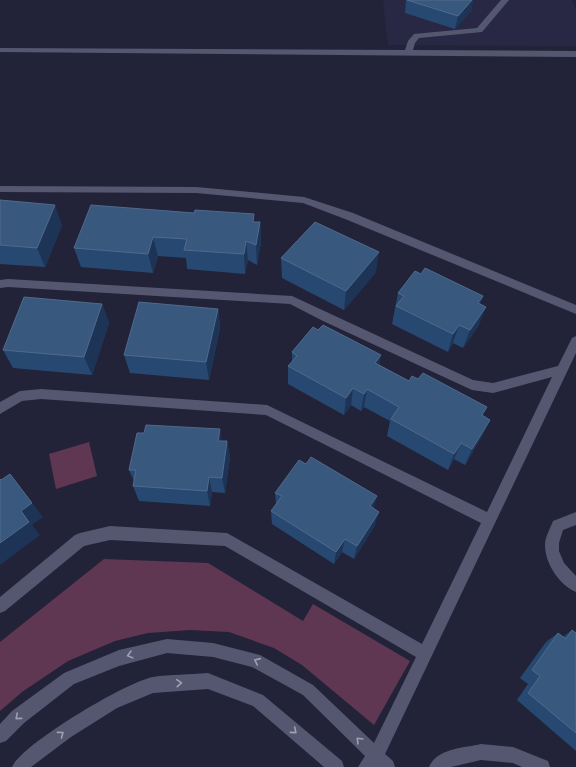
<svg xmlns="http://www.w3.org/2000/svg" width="576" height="767" font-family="Overpass,sans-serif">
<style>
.built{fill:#282845}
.green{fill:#603752}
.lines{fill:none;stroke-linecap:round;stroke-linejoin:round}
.minor{fill:#555770;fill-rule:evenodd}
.wall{fill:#274971}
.shaded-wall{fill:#1d3456}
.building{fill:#39587d;stroke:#506a8c}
.oneway{stroke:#9ea0b3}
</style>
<rect width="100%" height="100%" fill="#222339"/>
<!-- built -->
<path class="built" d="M383,0H572L576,10V46L388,45Z"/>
<!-- green -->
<g class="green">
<path d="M89,442L97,476L56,489L49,454Z"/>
<path d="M104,559L208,563L303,621L313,604L410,661L374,725L302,665L274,648L229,632L190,630L148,633L115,641L68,661L22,692L0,711V642Z"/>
</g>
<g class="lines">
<!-- minor -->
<g class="minor">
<path d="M501,0H509L482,32L419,38L415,43L413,50L576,51V57L0,52V48L405,50L408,41L414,34L477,28Z"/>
<path d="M0,186L196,187L304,197L353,213L576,305V314L345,219L303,203L196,193L0,192Z"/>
<path d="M8,279L292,296L473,380L493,383L558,366L572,338L576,336V353L385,754L393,761L395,767H358L365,756L303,695L252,667L213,657L167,653L119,666L74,684L24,723L6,741L0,743V724L12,711L64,673L119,650L167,639L213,643L260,655L313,685L374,743L416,657L225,546L110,540L84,546L5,611L0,613V597L75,535L80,533L110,526L227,533L422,644L481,523L266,415L41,399L22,401L0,414V402L20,391L41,389L267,405L487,512L552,377L493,393L472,390L323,321L290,304L8,287L0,288V280Z"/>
<path d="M576,512V525L563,530L559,543V551L564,563L576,576V592C559,585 545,563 545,545C545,537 550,529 553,521Z"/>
<path d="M208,673L263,695L342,761L344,767H324L253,706L208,689L153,693L117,708L71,737L31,767H12C22,744 126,682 153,677C170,674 190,675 208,673Z"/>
<path d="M481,744L513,747L548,761L550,767H522L513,763L481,760L451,767H429C437,748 464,748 481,744Z"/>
</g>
</g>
<!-- wall -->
<g class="wall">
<path d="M406,0H473L471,11L455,29L405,13Z"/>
<path d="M0,200L62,225L45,267L0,264Z"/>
<path d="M255,222H260L261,242L257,265L248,260L245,274L187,269L186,258L158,256L153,273L81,267L74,248Z"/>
<path d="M281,258L376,272L344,310L282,278Z"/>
<path d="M421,274L483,296L480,304L479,325L463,348L453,343L448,352L392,324L398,293Z"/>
<path d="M102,304L109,323L92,375L13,368L3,350Z"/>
<path d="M218,309L220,328L209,380L130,373L124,355Z"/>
<path d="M292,352L380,365L409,381L490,420L482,436L465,465L454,459L448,470L387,436L390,421L364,407L361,411L351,405L344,415L288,384V366L292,363Z"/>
<path d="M222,441H227L230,457L225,493L212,492L210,506L139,501L133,486L134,481L129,470Z"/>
<path d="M275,493L374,509L375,525L354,559L342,552L334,564L272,524L271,511L276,504Z"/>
<path d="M572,630L576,633V751L517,700L528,684L520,678L546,642L558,633L563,637Z"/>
</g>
<!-- shaded-wall -->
<g class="shaded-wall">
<path d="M472,0H473L471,11L455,29L458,16Z"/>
<path d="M55,205L62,225L45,267L37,248Z"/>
<path d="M260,222L261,242L257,265L256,245Z"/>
<path d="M153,237L158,256L153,273L148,254Z"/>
<path d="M246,241L248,260L245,274L244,254Z"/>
<path d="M379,252L376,272L344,310L346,291Z"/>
<path d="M483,296L476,314L478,303Z"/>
<path d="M102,304L109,323L92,375L84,357Z"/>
<path d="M486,307L479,325L463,348L470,330Z"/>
<path d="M218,309L220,328L209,380L206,362Z"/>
<path d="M459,325L453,343L448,352L453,334Z"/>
<path d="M381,355L378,373L375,363Z"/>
<path d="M353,388L351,405L344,415L346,398Z"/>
<path d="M367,389L364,407L361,411L364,394Z"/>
<path d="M490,420L482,436L465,465L472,449Z"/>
<path d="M220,429L222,446L218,441Z"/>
<path d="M227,441L230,457L225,493L222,478Z"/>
<path d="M461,443L454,459L448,470L454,454Z"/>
<path d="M209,477L212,492L210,506L207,491Z"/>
<path d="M377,496L373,510L370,506Z"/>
<path d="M32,503L43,517L32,525L40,535L0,565V543L21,511Z"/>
<path d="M379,512L375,525L354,559L357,546Z"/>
<path d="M345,539L342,552L334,564L336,552Z"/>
</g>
<!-- building -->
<g class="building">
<path d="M407,0H472L458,16Z"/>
<path d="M0,200L55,205L37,248L0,245Z"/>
<path d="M91,205L194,213L195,210L254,214L253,222H260L256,245L246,241L244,254L184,250L187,239L153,237L148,254L74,248Z"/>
<path d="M315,222L379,252L346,291L281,258Z"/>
<path d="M425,268L483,296L478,303L486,307L470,330L459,325L453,334L396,306L404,296L398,293L415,271L421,274Z"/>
<path d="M24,297L102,304L84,357L3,350Z"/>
<path d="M139,302L218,309L206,362L124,355Z"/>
<path d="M323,325L381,355L375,363L409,381L412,376L418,379L423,373L487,407L482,415L490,420L472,449L461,443L454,454L391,419L399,407L367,389L364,394L353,388L346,398L288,366L297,356L292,352L313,327L318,330Z"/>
<path d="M146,425L220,429L218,441H227L222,478L209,477L207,491L133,486L136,470H129L137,433H144Z"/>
<path d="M311,457L377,496L370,506L379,512L357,546L345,539L336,552L271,511L282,496L275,493L299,460L306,464Z"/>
<path d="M10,474L32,503L21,511L29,522L0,543V479L1,480Z"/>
<path d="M572,630L576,633V733L528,693L540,676L532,670L558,633L566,639Z"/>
</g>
<!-- one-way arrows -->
<defs><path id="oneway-chevron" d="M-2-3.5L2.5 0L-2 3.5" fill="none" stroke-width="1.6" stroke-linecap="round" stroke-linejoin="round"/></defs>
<g class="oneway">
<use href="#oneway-chevron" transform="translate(130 655) rotate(165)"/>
<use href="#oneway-chevron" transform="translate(257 661) rotate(-156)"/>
<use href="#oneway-chevron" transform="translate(179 683) rotate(-4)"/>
<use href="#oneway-chevron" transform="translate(18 717) rotate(139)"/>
<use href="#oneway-chevron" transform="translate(294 731) rotate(41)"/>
<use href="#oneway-chevron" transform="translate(61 734) rotate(-36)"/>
<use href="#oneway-chevron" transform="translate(359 740) rotate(-135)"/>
</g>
</svg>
